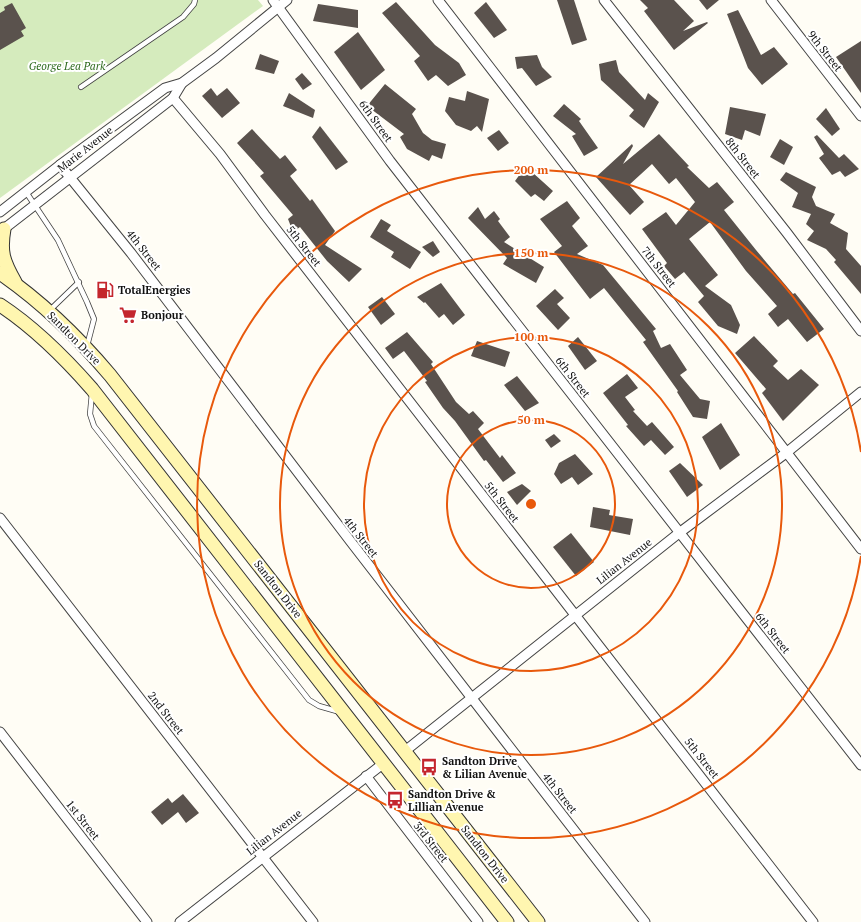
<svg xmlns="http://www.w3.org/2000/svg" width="861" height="922" font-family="'PT Serif',serif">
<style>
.green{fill:#d5ebbd}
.building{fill:#5a524d}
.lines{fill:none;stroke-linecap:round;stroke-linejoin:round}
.service-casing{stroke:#444;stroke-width:6}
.minor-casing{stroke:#444;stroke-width:11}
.secondary-casing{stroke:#333;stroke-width:15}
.service{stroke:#fff;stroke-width:4.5}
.minor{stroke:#fff;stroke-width:9}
.secondary{stroke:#fff6b0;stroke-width:13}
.ring{fill:none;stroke:#e8590c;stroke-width:2}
.labels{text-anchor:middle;stroke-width:4;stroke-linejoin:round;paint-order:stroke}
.street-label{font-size:11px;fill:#111;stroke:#fff}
.park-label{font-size:11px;font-style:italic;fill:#2f6b1f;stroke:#fff}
.poi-label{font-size:11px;font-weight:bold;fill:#111;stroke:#fff;text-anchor:start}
.centre{fill:#e8590c;stroke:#fff;stroke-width:2}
.ring-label{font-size:12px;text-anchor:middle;font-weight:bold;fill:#e8590c;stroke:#fff;stroke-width:4;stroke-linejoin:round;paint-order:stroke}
</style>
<rect width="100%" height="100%" fill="#fffdf5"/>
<!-- green -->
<path class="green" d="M0,0H258L263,6L0,198Z"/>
<!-- building -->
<g class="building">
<path d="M557,0H574L587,40L572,45Z"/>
<path d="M640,0H674L694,21L683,31L707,22L708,23L674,50L644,11L648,8Z"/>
<path d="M699,0H719L707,10Z"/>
<path d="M396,2L435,45L459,63L466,75L448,86L436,75L428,81L414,61L420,56L382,13Z"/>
<path d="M486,2L507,30L494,38L474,13Z"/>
<path d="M12,3L26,28L21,31L24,36L0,50V13L5,10L4,7Z"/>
<path d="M318,4L358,10V28L313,21Z"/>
<path d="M738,10L761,55L774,47L788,64L762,85L748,68L727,14Z"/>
<path d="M358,32L385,70L361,90L334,52Z"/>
<path d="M861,41V93L836,57Z"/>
<path d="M260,54L279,61L274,74L255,69Z"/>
<path d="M537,55L542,67L552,77L536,86L522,68L517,69L515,57Z"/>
<path d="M616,60L619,72L645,100L648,93L659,102L644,128L629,116L634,110L601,80L599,64Z"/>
<path d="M302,73L312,84L303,90L295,79Z"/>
<path d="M385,84L416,109L412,114L423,133L432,140L446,144L442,159L432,155L429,161L407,149L400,137L404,134L367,106Z"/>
<path d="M211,88L217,96L227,88L240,103L222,118L202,96Z"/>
<path d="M467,91L489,99L482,132L477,126L471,131L456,125L445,111L449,97L465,101Z"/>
<path d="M289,93L315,110L313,118L283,106Z"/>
<path d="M564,104L581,119L579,121L598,148L584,156L572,136L576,134L553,116Z"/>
<path d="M730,107L766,114L760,136L745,130L742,140L725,134Z"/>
<path d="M826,108L840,129L832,136L816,119Z"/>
<path d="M320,126L348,162L336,170L312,137Z"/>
<path d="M252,129L280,159L285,155L297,170L290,176L310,201L312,199L335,231L325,245L362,269L349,282L327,261L300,227L293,232L288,219L293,215L260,176L264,173L237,143Z"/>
<path d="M499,130L509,143L498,151L487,138Z"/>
<path d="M659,134L689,166L687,167L709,188L717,182L734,202L724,210L756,250L793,294L795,293L824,329L807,342L788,319L778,327L768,314L777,306L746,271L710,222L689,239L718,275L705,286L731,305L740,325L737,334L718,326L698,302L704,296L684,272L675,279L664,266L667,263L642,229L666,212L676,225L695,202L676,178L669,184L652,164L629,185L644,202L630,215L596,177L632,144L633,146L623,164Z"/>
<path d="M817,135L839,158L844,154L859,169L845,177L840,171L832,175L819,158L824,154L814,137Z"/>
<path d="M780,139L793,147L784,165L770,157Z"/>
<path d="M523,170L528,175L532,172L553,191L544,201L535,194L531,197L515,181Z"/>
<path d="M786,172L816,187L812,197L816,206L835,214L830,223L848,233L846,249L861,266V294L834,262L836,260L826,249L807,240L814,231L806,224L811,214L792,207L798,193L780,180Z"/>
<path d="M567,201L580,218L572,226L588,246L577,254L603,265L656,329L653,331L661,348L670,344L687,370L680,375L700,399L710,401L707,419L693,417L677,392L678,391L643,342L646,340L604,288L590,299L554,252L562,246L540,219Z"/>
<path d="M478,207L485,219L494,211L500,219L498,221L510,237L504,242L544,267L536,283L503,264L507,258L468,218Z"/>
<path d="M381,219L391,225L387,231L421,252L410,269L391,257L394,252L370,237Z"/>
<path d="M433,241L440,252L433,257L422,247Z"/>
<path d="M441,283L465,315L453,325L444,314L439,318L425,302L424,303L417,297Z"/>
<path d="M555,289L564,298L557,304L570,318L558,330L536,306Z"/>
<path d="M382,297L395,314L381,325L368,307Z"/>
<path d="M407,332L433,362L431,364L456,402L469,414L473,411L484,423L478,429L500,458L502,455L516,473L503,482L486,460L484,461L455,421L443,408L425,382L427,381L404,351L393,359L385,348Z"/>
<path d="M754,336L778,361L773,366L788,380L801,369L819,385L783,421L762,393L766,389L735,353Z"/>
<path d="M578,337L597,361L585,370L568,346Z"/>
<path d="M477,341L510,352L505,367L471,356Z"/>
<path d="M627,374L638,388L625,397L635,410L633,411L647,426L652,422L674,447L665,455L651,440L644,446L626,426L628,425L603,393Z"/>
<path d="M517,376L539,403L525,411L504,385Z"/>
<path d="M721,423L740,455L720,470L702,437Z"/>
<path d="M554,434L561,441L551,448L545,440Z"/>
<path d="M575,454L593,474L578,485L572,477L561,484L554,474L559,463Z"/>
<path d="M680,463L703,485L687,497L669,471Z"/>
<path d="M522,484L531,491L517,505L507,492Z"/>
<path d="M593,507L610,510L609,515L633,519L630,535L590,527Z"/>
<path d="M571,533L594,562L576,576L553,547Z"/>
<path d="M183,794L199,813L186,823L178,812L162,825L151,812L168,798L172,803Z"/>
</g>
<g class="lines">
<!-- service casing -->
<g class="service-casing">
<g id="service">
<path d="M81,87L183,17L194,4L195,0"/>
<path d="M26,192L58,240L87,302L94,319L87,346"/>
<path d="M50,310L79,282"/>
<path d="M92,393L90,414L94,426L309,700L319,706L340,712"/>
</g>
</g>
<!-- minor casing -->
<g class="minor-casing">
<g id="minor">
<path d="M273,0L390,161L488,287L861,765"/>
<path d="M438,0L861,549"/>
<path d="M604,0L787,233L861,331"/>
<path d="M771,0L861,116"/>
<path d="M173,98L220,154L265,215L813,922"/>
<path d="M60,165L131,253L351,542L645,922"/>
<path d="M0,212L60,165L165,88L182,83L216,58L287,0"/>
<path d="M0,232L173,98L182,83"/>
<path d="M0,518L313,922"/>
<path d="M0,732L147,922"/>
<path d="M405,751L679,533L786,453L861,392"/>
<path d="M366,776L478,922"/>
<path d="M180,922L384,763"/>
</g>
</g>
<!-- secondary casing -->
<g class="secondary-casing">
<g id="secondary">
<path d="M4,229C0,252 3,261 15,282"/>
<path d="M0,273C42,302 78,337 110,375L538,922"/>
<path d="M0,305C35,328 64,357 92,389L507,922"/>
</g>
</g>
<!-- service -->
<use href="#service" class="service"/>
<!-- minor -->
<use href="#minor" class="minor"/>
<!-- secondary -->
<use href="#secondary" class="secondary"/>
</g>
<!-- distance rings -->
<g class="ring">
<circle cx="531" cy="504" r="84"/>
<circle cx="531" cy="504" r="167"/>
<circle cx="531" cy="504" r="251"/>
<path d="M861 556A334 334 0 1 1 861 452"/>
</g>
<!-- icons -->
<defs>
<g id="fuel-bare" transform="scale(1.38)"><path d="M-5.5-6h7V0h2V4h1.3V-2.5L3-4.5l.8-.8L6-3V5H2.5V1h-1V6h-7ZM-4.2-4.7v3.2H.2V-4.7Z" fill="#c4262e" stroke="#fff" stroke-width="2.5" paint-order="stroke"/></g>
<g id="supermarket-bare" transform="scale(1.38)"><path d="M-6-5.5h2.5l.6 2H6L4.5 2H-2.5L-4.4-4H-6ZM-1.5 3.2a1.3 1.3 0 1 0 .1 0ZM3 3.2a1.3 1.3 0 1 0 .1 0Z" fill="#c4262e" stroke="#fff" stroke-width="2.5" paint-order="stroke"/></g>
<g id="bus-bare" transform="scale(1.38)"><path d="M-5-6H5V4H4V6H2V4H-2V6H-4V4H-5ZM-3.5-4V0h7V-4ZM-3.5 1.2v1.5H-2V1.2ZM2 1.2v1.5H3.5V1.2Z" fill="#c4262e" stroke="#fff" stroke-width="2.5" paint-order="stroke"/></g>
</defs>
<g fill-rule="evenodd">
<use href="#fuel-bare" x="105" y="290"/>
<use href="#supermarket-bare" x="128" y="315"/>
<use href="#bus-bare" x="429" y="767"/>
<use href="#bus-bare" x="395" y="800"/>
</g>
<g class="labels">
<!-- street labels -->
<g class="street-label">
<text transform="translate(825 51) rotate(52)" y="4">9th Street</text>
<text transform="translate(376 121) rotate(54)" y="4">6th Street</text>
<text transform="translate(85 149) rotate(-38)" y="4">Marie Avenue</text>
<text transform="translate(743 158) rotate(52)" y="4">8th Street</text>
<text transform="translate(304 246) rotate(52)" y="4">5th Street</text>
<text transform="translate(144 250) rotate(52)" y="4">4th Street</text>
<text transform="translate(659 267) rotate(52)" y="4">7th Street</text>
<text transform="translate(74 338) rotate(45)" y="4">Sandton Drive</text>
<text transform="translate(573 377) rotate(52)" y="4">6th Street</text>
<text transform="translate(502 502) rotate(52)" y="4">5th Street</text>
<text transform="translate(361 537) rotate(52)" y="4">4th Street</text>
<text transform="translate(624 561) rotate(-38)" y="4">Lilian Avenue</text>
<text transform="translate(278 589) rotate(52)" y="4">Sandton Drive</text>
<text transform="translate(773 633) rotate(52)" y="4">6th Street</text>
<text transform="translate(166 713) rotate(52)" y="4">2nd Street</text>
<text transform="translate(702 758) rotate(52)" y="4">5th Street</text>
<text transform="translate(560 793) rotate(52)" y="4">4th Street</text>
<text transform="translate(83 820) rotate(52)" y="4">1st Street</text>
<text transform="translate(274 832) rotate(-38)" y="4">Lilian Avenue</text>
<text transform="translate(431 842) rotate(52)" y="4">3rd Street</text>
<text transform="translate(485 854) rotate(52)" y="4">Sandton Drive</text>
</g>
<!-- park labels -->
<g class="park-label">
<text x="67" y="70">George Lea Park</text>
</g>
<!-- poi labels -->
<g class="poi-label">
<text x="118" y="294">TotalEnergies</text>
<text x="141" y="319">Bonjour</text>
<text x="442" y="765">Sandton Drive<tspan x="442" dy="13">&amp; Lilian Avenue</tspan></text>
<text x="408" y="798">Sandton Drive &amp;<tspan x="408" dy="13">Lillian Avenue</tspan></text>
</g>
</g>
<circle cx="531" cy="504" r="6" class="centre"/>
<g class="ring-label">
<text x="531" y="174">200 m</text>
<text x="531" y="257">150 m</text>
<text x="531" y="341">100 m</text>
<text x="531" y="424">50 m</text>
</g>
</svg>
